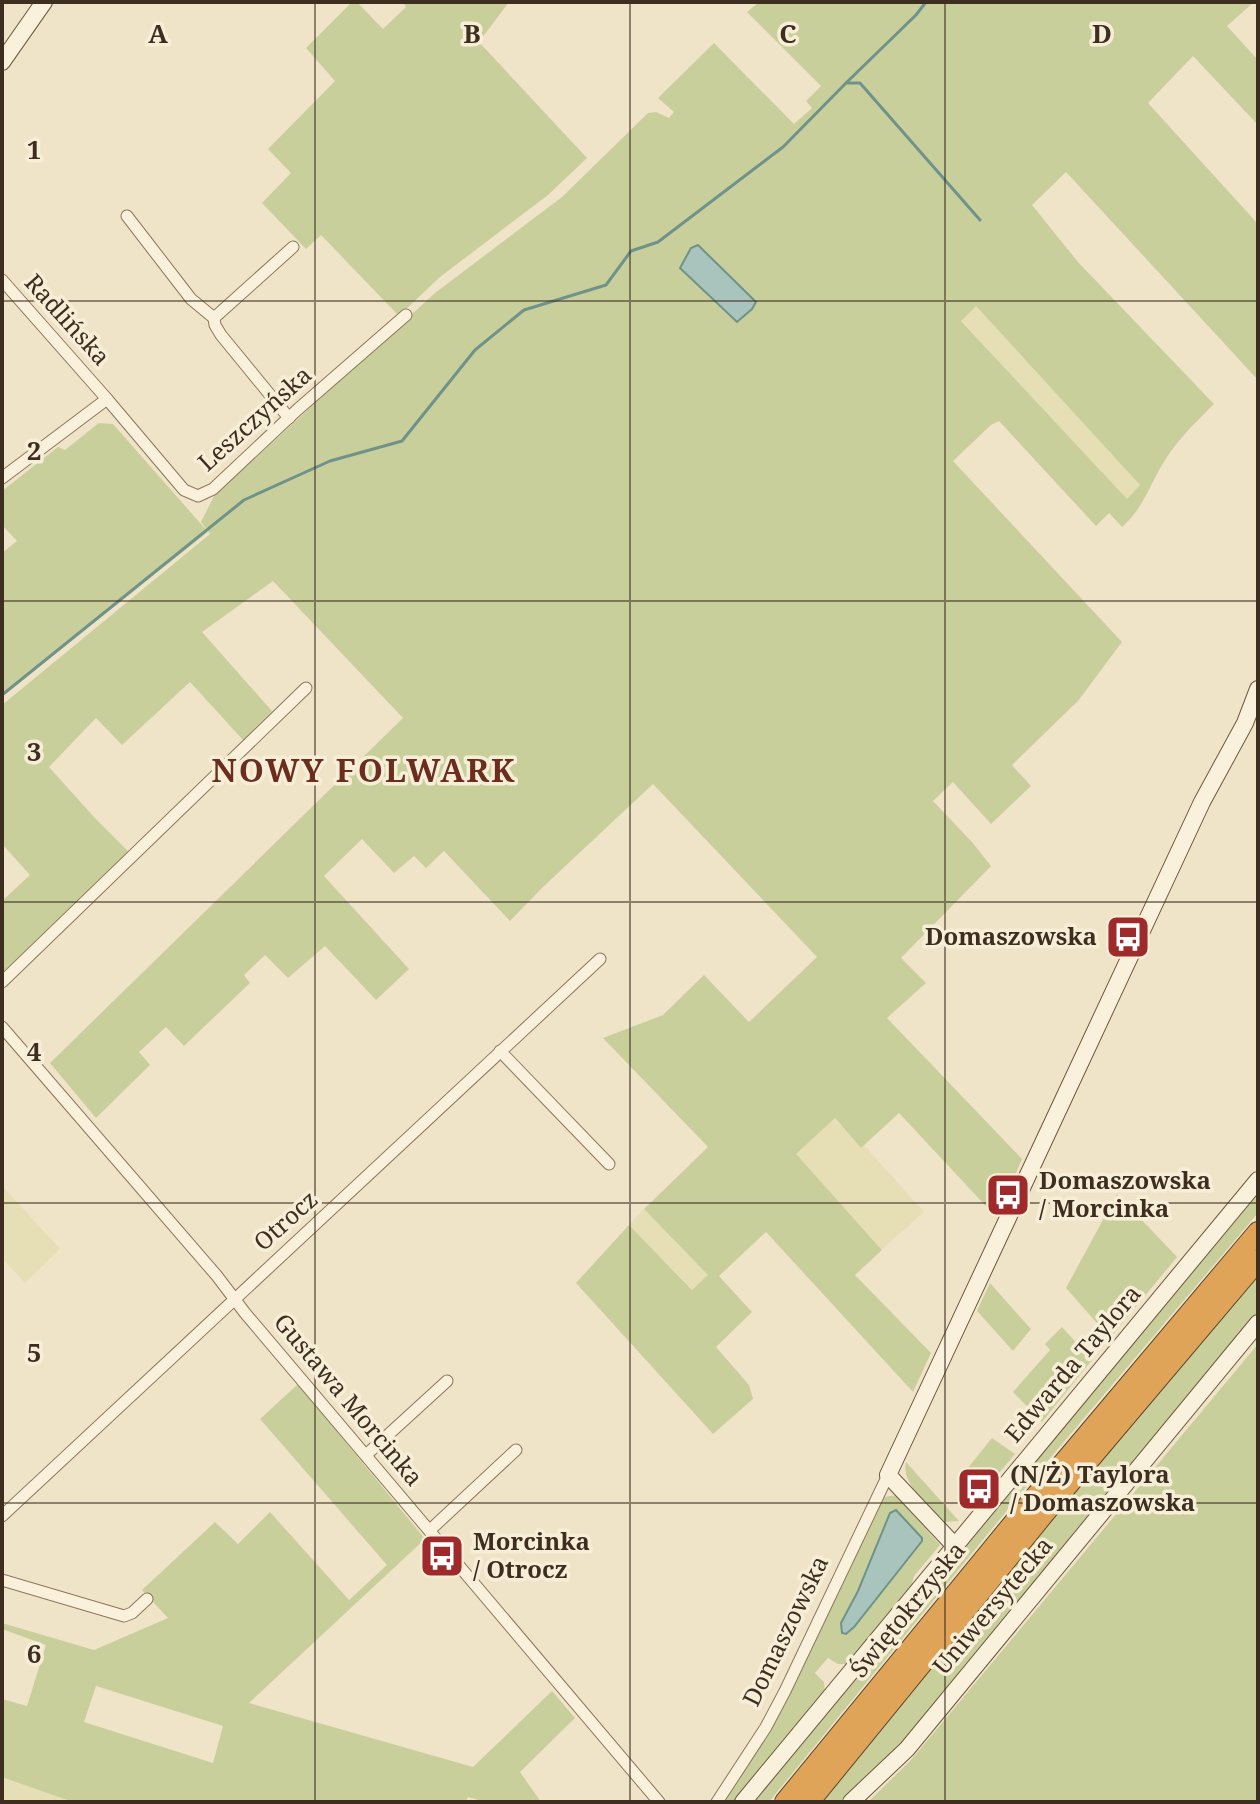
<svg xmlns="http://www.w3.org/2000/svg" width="1260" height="1804" font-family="'Noto Serif',serif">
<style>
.farmland{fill:#e6deb5}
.green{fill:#c9cf9b;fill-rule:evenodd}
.water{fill:#a9c4bc;stroke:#6f938a;stroke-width:2}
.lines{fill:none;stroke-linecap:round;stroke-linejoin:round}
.stream{stroke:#6f938a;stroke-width:3}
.street-casing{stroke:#8d765c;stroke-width:13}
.secondary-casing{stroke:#6f573f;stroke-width:18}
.highway-casing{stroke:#5b4430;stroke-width:22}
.street{stroke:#faf1dc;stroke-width:11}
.secondary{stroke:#faf1dc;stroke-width:16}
.highway{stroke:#e0a458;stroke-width:20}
.grid{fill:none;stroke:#3d2e20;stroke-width:2;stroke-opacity:0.55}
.labels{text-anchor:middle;stroke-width:7;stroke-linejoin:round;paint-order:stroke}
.street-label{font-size:24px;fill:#3d2e20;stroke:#f7eed8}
.poi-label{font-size:24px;font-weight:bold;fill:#3d2e20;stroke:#f7eed8;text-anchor:start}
.district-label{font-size:32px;font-weight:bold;letter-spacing:2px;fill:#6b2e1e;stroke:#f7eed8}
.grid-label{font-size:26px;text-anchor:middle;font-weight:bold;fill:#3d2e20;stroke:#f7eed8;stroke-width:7;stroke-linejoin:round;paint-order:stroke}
</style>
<rect width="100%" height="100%" fill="#f0e4c8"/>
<!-- farmland -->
<g class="farmland">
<path d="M976,306L1140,485L1127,500L961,320Z"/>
<path d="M704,975L861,1148L864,1145L924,1212L882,1249L795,1154Z"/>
<path d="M2,1186L60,1249L25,1283L2,1258Z"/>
<path d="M644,1209L708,1275L693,1290L629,1225Z"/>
<path d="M2,1777L49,1792L73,1802H2Z"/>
</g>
<!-- green -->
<g class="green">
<path d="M352,2H357L383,29L406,7L403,2H509L479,42L587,158L548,195L440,277L402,313L401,311L397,314L321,235L306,249L262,203L291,173L268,149L335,81L306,48Z"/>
<path d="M759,2H1254L1227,26L1258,60V125L1193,56L1148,103L1258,224V380L1066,172L1032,205L1078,262L1214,404C1197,421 1180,437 1167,457C1149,484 1147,504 1122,527L1109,513L1096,526L999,421L991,425L953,461L1122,642L1078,701L1012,765L1031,786L991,824L953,782L933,801L972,842L991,866L901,958L926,983L887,1018L1022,1159L996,1217L899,1113L861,1148L835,1118L796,1154L882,1250L855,1275L931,1353L913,1392L766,1232L719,1276L752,1312L716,1347L749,1385L753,1399L713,1434L576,1283L629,1225L692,1290L708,1275L644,1209L708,1147L603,1038L663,1015L704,975L749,1022L817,957L653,784L543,887L510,921L444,851L426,868L414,856L394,873L362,839L324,876L409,969L376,1000L325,946L288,978L265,955L244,975L250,983L184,1046L166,1027L139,1052L150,1065L96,1118L50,1063L403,718L273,581L202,632L272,711L243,740L190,682L122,745L96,718L49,767L94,817L129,852L2,976V901L30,875L2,844V705L210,534L201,522L214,496L435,293L562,197L648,113L656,112L669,118L674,112L658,98L714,43L794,124L812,108L806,101L821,86L747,12ZM976,306L1140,485L1127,499L961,321Z"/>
<path d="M99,423L113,424L208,532L2,696V553L17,541L2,525V491L58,447L65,450Z"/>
<path d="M1258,1189V1213L1040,1470L769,1802H750Z"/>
<path d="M1117,1194L1177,1257L1110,1338L1066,1288Z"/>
<path d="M1258,1276V1316L903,1744L842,1802H819L1021,1557Z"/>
<path d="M990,1283L1031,1329L1013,1351L977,1311Z"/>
<path d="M1062,1327L1092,1360L1042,1422L1013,1392L1050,1350L1045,1344Z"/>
<path d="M1258,1344V1802H868L911,1760Z"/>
<path d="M298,1384L425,1539L249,1703L473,1767L552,1691L575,1718L520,1772L541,1802H485L468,1797L466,1802H73L2,1777V1699L27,1706L46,1645L2,1629V1623L94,1650L168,1618L142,1590L215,1522L238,1544L270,1512L349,1600L387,1565L260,1419ZM96,1686L223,1726L213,1763L84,1722Z"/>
<path d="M992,1438L1015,1454L990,1484L967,1469Z"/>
<path d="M906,1462L959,1521L945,1522C930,1510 900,1482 906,1462Z"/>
<path d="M897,1495L940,1545L914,1576L910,1591L847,1664H838L828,1658L815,1673L824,1682L825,1693L736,1802H724L778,1716L884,1497Z"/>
</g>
<!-- water -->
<g class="water">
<path d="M698,245L756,302L752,309L737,322L680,268L691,248Z"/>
<path d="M896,1510L922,1538V1541L854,1627L846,1634L842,1633L841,1623L858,1591L890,1513Z"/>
</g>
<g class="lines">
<!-- stream -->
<g class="stream">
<path d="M847,82L916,15L926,2"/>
<path d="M2,695L244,500L330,461L402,441L475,350L524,310L606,285L631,251L658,242L783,147L846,83H860L980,220"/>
</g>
<!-- street casing -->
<g class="street-casing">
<g id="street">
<path d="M127,216L191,299L214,318"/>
<path d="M2,280L107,399L2,478"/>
<path d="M107,399L184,490L198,496L213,489L297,410L406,315"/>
<path d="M289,418L221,335L215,325L214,318L293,247"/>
<path d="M2,982L306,688"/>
<path d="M2,1027L217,1276L245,1313L659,1802"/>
<path d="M500,1051L609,1164"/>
<path d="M366,1455L447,1381"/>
<path d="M2,1516L600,959"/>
<path d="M430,1530L516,1450"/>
<path d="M2,1580L124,1616L132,1613L147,1599"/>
<path d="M717,1802L766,1727L785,1691L888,1475"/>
</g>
</g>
<!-- secondary casing -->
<g class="secondary-casing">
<g id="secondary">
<path d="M2,62L44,2"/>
<path d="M954,1545L888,1475L1202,802L1245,723L1258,689"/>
<path d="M743,1802L1258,1180"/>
<path d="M851,1802L907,1749L1258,1323"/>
</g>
</g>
<!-- highway casing -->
<g class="highway-casing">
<g id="highway">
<path d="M785,1802L1044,1486L1258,1232"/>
<path d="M809,1802L1056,1499L1258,1260"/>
</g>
</g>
<!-- street -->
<use href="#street" class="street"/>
<!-- secondary -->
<use href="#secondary" class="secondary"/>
<!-- highway -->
<use href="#highway" class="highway"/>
</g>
<!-- grid -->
<path class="grid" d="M315,2V1802M630,2V1802M945,2V1802M2,301H1258M2,601H1258M2,902H1258M2,1203H1258M2,1503H1258"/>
<!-- icons -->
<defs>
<g id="bus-square" transform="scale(2.3)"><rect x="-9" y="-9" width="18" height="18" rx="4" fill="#9e2a2b" stroke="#f7eed8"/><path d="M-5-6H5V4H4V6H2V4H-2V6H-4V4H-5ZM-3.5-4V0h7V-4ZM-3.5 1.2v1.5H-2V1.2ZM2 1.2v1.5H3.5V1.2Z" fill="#fff"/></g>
</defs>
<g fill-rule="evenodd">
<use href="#bus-square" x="1128" y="937"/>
<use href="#bus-square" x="1008" y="1195"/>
<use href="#bus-square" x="979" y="1489"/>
<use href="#bus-square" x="442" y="1556"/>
</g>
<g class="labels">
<!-- street labels -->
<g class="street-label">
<text transform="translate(67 320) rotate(48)" y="8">Radlińska</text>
<text transform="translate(255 419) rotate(-42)" y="8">Leszczyńska</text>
<text transform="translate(286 1221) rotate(-42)" y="8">Otrocz</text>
<text transform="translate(1073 1364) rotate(-50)" y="8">Edwarda Taylora</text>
<text transform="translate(348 1400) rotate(50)" y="8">Gustawa Morcinka</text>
<text transform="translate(993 1606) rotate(-50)" y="8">Uniwersytecka</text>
<text transform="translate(908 1610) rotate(-51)" y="8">Świętokrzyska</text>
<text transform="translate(786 1631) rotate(-64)" y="8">Domaszowska</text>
</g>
<!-- poi labels -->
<g class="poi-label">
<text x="1097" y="945" text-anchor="end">Domaszowska</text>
<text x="1039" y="1189">Domaszowska<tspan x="1039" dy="28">/ Morcinka</tspan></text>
<text x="1010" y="1483">(N/Ż) Taylora<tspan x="1010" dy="28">/ Domaszowska</tspan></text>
<text x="473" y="1550">Morcinka<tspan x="473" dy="28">/ Otrocz</tspan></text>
</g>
<!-- district labels -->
<g class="district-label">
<text x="364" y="782">NOWY FOLWARK</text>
</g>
</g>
<g class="grid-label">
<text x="158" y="43">A</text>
<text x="472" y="43">B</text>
<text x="788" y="43">C</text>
<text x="1102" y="43">D</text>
<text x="34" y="159">1</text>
<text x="34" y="460">2</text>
<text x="34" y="761">3</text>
<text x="34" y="1061">4</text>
<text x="34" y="1362">5</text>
<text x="34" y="1663">6</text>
</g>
<!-- border -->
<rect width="1260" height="1804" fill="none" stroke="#3d2e20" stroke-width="8"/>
</svg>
